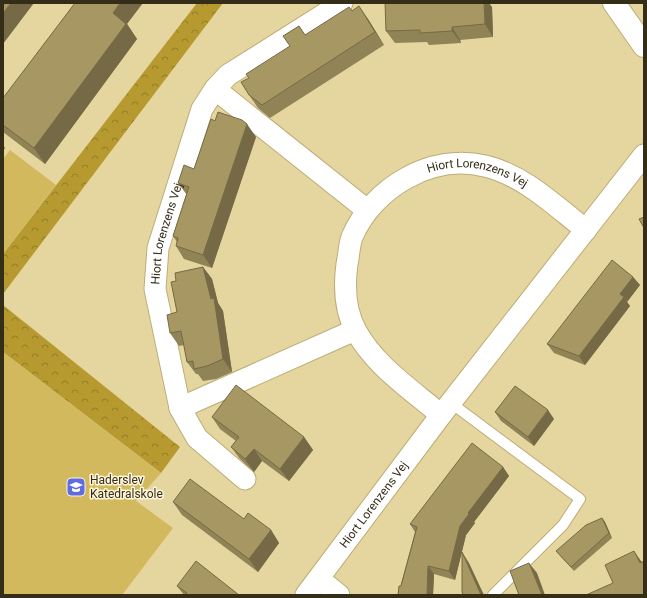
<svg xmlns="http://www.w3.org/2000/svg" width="647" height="598" font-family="Roboto,sans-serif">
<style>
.forest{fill:url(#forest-crowns)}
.park{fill:#d2b95e}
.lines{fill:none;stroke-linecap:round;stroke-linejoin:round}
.service-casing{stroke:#bcad77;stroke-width:12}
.minor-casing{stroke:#bcad77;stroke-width:23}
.tertiary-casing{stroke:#bcad77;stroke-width:24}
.service{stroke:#fff;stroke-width:10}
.minor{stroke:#fff;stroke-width:21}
.tertiary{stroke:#fff;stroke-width:22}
.wall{fill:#908355}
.shaded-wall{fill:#756a45}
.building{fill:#a79863;stroke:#756a45}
.labels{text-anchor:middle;stroke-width:3;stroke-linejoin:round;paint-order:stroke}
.street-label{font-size:12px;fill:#342e18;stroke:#fef6db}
.poi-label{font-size:12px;fill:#342e18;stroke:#fef6db;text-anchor:start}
</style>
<defs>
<pattern id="forest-crowns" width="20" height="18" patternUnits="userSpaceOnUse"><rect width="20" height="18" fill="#b69a2f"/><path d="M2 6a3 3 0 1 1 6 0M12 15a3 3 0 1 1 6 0" fill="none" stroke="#957e27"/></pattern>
</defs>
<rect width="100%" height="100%" fill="#e5d59e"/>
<!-- forest -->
<g class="forest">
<path d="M197,3H223L3,294V254Z"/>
<path d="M3,305L180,447L161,473L3,352Z"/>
</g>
<!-- park -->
<g class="park">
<path d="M10,150L56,185L3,254V159Z"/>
<path d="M3,352L161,473L136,501L173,528L122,595H3Z"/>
</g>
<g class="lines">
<!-- service casing -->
<g class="service-casing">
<path id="service" d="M451,403L580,499L563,525L493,595"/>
</g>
<!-- minor casing -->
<g class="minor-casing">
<g id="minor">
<path d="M215,89L367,210"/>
<path d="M180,408L355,330"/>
<path id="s1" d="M441,415C412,390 375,366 356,331C345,311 344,286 347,264C349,255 349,245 352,237C373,188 431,153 485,166C524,175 555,206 586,230"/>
<path id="s2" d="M245,479L197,438L180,408L155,289L158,248L202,109L215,89L228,75L342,3"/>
<path d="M319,579L339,595"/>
<path id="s3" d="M306,595L441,415L644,155"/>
</g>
</g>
<!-- tertiary casing -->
<g class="tertiary-casing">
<path id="tertiary" d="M614,3L644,46"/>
</g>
<!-- service -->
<use href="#service" class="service"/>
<!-- minor -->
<use href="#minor" class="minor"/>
<!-- tertiary -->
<use href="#tertiary" class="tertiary"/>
</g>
<!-- wall -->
<g class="wall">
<path d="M492,7L493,37L460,40L461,43L429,45L427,42L395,43L386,31Z"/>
<path d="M352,11L368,19L384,45L270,118L258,108L249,95V78L290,46L299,26L305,35Z"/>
<path d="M127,24L137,39L45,164L3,132V98Z"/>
<path d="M256,137L212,268L184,259L176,246L177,242L173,236L187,195L178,183L194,169Z"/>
<path d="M203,267L212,279L218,303L223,311L232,372L216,379L203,381L198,374H196L187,362L184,345L179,346L170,333L177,312L176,281Z"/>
<path d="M633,277L640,285L627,302L630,306L585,365L554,353L547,344Z"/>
<path d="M495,412L554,419L534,446L501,421Z"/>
<path d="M212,417L304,437L313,450L289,481L262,461L254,472L240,459L231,447L236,441L220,429Z"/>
<path d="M503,467L509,476L474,522L475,523L466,535L455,580L434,574L433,595H398L415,532L410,524Z"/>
<path d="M173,502L244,519L271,530L279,543L258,572L182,515Z"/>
<path d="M602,518L605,522L612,538L574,571L556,551Z"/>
<path d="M177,586L239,595H184Z"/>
</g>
<!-- shaded-wall -->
<g class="shaded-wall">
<path d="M11,3H34L3,44V13Z"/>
<path d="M120,3H143L127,24L137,39L45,164L34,148L113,13Z"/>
<path d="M484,3H489L492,7L493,37L485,24Z"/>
<path d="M359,6L368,19L384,45L375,32Z"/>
<path d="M452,27L460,40L461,43L452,31Z"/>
<path d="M247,124L256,137L212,268L203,255Z"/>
<path d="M3,145L5,148L3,151Z"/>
<path d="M203,267L212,279L218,303L223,311L232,372L223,359Z"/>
<path d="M633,277L640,285L627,302L630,306L585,365L579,356L620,294Z"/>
<path d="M548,410L554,419L534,446L528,437Z"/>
<path d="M304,437L313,450L289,481L280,469Z"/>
<path d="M254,449L262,461L254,472L245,459Z"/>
<path d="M503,467L509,476L474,522L475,523L466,535L455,580L449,571L460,526L468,513Z"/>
<path d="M602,518L605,522L612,538L609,533Z"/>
<path d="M271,530L279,543L258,572L249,559Z"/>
<path d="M634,551L641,561L644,567L640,563Z"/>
<path d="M462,552L469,563L484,595H481Z"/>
<path d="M529,563L537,573L545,595H542Z"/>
<path d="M428,566L434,574L433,595H427Z"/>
</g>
<!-- building -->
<g class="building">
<path d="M3,3H11L3,13Z"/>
<path d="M75,3H120L113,13L126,24L34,148L3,125V98Z"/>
<path d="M385,3H484L485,24L452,27V31L420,33V30L386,31Z"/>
<path d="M359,6L375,32L262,105L249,95L241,82L249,78L246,74L290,46L283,36L299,26L305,35L349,7L352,11Z"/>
<path d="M218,112L242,120L247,124L203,255L176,246L178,238L173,236L189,187L178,183L184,165L194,169L211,119L215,121Z"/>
<path d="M644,217V228L639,219Z"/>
<path d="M612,260L633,277L620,294L624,297L579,356L547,344Z"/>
<path d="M203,267L211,299L214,298L223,359L207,366L194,369L193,361L187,362L181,331L170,333L167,315L177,312L171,282L176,281L175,273Z"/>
<path d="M236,385L304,437L280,469L254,449L245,459L231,447L239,437L212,417Z"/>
<path d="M515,386L548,410L528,437L495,412Z"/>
<path d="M472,443L503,467L468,513L469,514L460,526L449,571L428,566L427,595H398L399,586H401L417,527L410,524Z"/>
<path d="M190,479L244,519L248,513L271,530L249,559L173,502Z"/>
<path d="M602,518L609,533L571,567L556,551L586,525Z"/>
<path d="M634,551L640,563L644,561V595H586L613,583L605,565Z"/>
<path d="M462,552L481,595H463L462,592Z"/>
<path d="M196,561L239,595H185L187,593L177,586Z"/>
<path d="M529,563L542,595H519L510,571Z"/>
</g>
<!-- icons -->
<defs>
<g id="school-square" transform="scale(1)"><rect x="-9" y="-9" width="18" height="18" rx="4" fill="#5d6ce3" stroke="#fef6db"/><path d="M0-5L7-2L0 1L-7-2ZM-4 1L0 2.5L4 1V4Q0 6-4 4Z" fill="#fff"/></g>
</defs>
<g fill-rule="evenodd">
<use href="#school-square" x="76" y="487"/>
</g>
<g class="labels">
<!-- street labels -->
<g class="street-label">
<text dy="4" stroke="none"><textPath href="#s1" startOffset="373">Hiort Lorenzens Vej</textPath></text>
<text dy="4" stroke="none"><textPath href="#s2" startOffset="276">Hiort Lorenzens Vej</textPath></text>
<text dy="4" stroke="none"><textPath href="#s3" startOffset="113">Hiort Lorenzens Vej</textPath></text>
</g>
<!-- poi labels -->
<g class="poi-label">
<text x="90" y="484">Haderslev<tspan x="90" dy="14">Katedralskole</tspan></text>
</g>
</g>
<!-- border -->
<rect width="647" height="598" fill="none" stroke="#342e18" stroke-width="8"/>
</svg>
